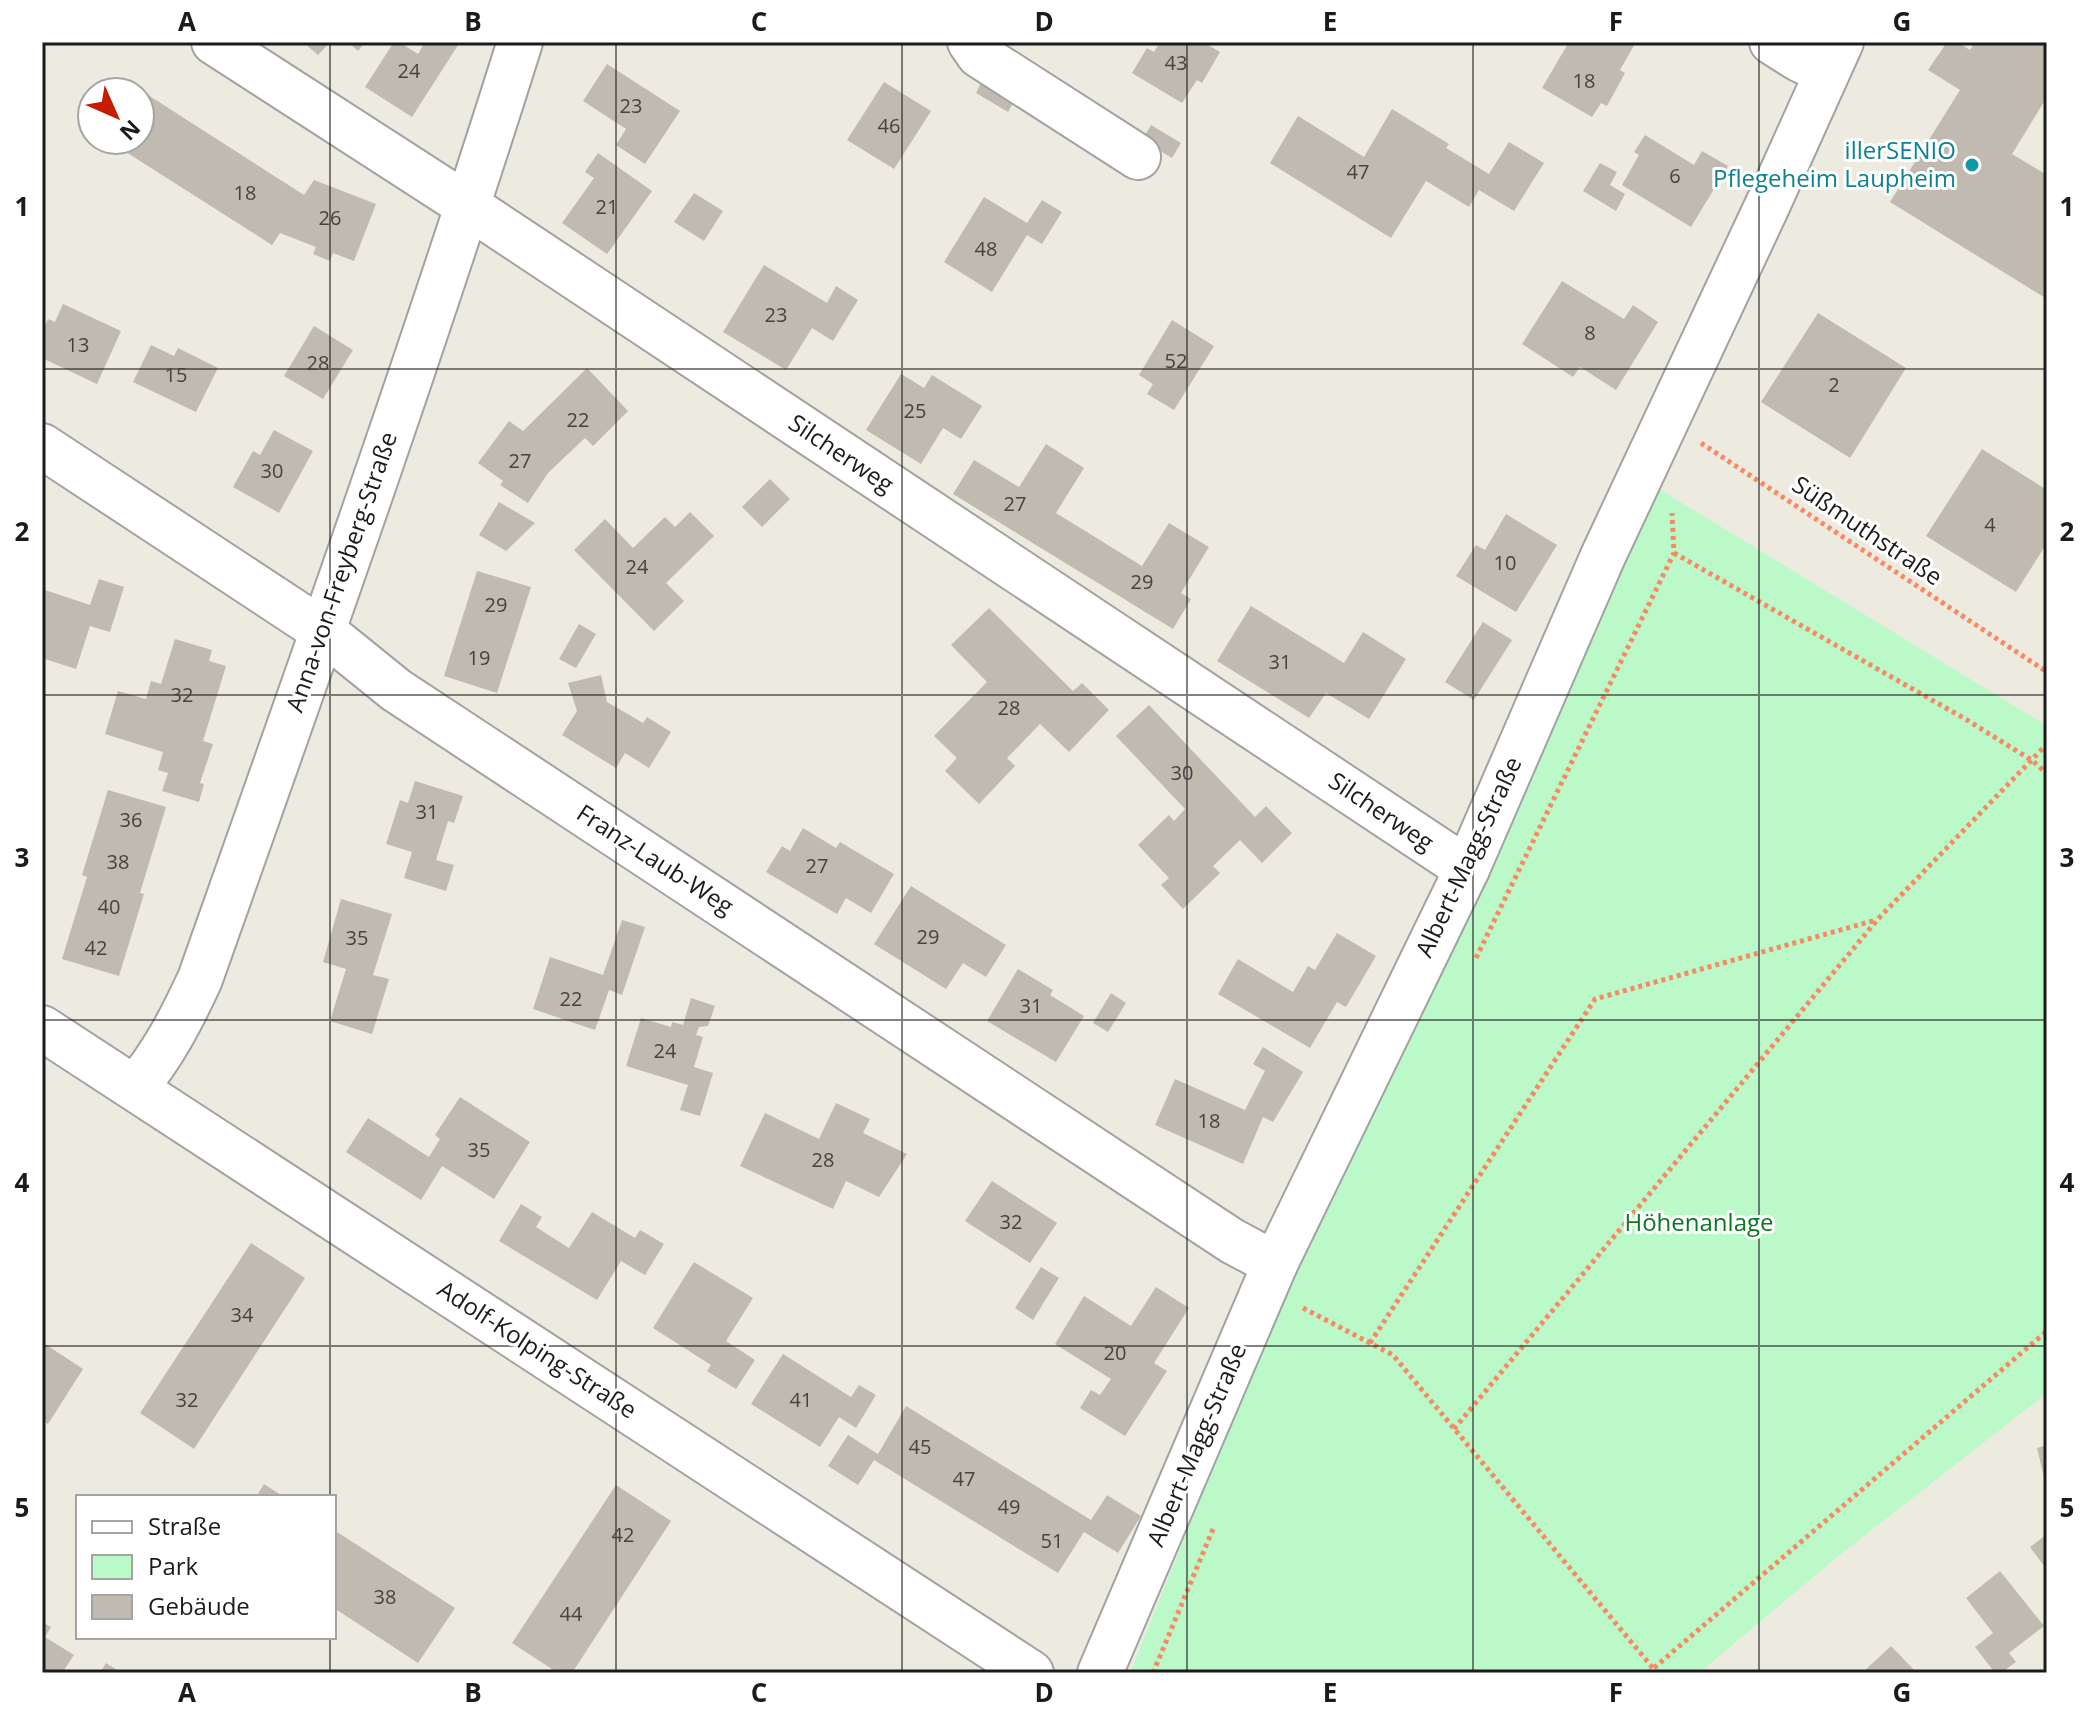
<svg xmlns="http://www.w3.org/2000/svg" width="2089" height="1715" font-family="'Open Sans',sans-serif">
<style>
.park{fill:#bbf9c9}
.building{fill:#c1bab0}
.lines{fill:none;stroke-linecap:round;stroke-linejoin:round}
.street-casing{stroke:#a2a2a2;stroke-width:48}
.path{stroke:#fb8864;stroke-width:5;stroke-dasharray:4 4;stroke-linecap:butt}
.street{stroke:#fff;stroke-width:44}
.grid{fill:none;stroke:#1b1b1b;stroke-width:2;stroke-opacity:0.55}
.culture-dot{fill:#0f9aa8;stroke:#fff;stroke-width:3}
.labels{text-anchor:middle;stroke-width:6;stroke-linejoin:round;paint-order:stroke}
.number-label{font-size:20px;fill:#444340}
.culture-label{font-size:24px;fill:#0d838f;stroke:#fff;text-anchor:end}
.street-label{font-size:24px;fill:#1b1b1b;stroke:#fff}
.park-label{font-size:24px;fill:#0a7823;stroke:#fff}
.neatline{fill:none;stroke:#1b1b1b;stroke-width:3}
.grid-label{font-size:26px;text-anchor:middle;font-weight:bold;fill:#1b1b1b}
</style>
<rect width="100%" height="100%" fill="#edebe0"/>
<!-- park -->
<path class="park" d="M1656,487L2047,726V1393L1836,1558L1699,1673H1130L1285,1288Z"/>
<!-- building -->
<g class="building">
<path d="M303,42H330L318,55Z"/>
<path d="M348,42H365L358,51Z"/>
<path d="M394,42H399L418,54L425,42H460L412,117L365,87Z"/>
<path d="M1160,42H1203L1220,52L1202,83L1197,80L1182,103L1132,73L1147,48L1154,52Z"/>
<path d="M1569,42H1636L1620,70L1625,73L1607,106L1601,103L1592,117L1542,88Z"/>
<path d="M1947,42H1957L1970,50L1975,42H2047V97L2012,154L2047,175V299L1890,202L1960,90L1928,70Z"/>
<path d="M607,64L680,111L645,164L616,145L626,129L583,101Z"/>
<path d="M984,77L1017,96L1008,112L976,93Z"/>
<path d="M884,82L931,111L894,169L847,140Z"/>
<path d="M131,84L304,195L314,180L376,204L354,261L333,253L330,261L313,254L316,247L280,233L272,245L107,140H140V92H126Z"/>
<path d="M1392,109L1449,144L1446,148L1489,174L1509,142L1544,163L1514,211L1479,190L1469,207L1426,181L1391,238L1270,163L1298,116L1364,157Z"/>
<path d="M1151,125L1181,143L1172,158L1142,140Z"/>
<path d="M1645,135L1694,165L1702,151L1728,166L1691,227L1622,185L1639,155L1634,152Z"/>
<path d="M598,153L652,191L607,254L562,223L594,178L585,172Z"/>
<path d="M1600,163L1617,172L1610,185L1625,194L1616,211L1583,191Z"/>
<path d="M694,193L723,211L704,241L674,222Z"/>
<path d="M984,197L1027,223L1042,200L1062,212L1042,244L1027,235L992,292L944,262Z"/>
<path d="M764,265L827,303L836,286L858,300L833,341L812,328L786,370L723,332Z"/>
<path d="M1562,281L1624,319L1633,305L1658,322L1616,390L1580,367L1573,377L1522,344Z"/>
<path d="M63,304L121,331L97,384L42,358V332L48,319L55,322Z"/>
<path d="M1818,313L1906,368L1850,458L1761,402Z"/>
<path d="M1172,320L1214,346L1174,410L1147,394L1153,384L1139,375Z"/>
<path d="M314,326L353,350L323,399L284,376Z"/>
<path d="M151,345L174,356L178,348L218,368L196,412L133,382Z"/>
<path d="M587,368L628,411L593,446L585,438L548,473L528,503L500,485L503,481L478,463L509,421L523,431Z"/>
<path d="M901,374L924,388L932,375L982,406L961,439L943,428L921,464L866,430Z"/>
<path d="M274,430L313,451L279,513L233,487L253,451L260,455Z"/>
<path d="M1046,444L1084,468L1056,513L1142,566L1169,523L1209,547L1181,593L1191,599L1173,629L953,494L974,460L1019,487Z"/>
<path d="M1982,449L2047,490V543L2016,592L1926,536Z"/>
<path d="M770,479L790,499L762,527L742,507Z"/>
<path d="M499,502L535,523L506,551L479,535Z"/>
<path d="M690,512L714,536L666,583L684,601L654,631L574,550L605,519L633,548L665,517L675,527Z"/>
<path d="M1506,514L1557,545L1516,612L1456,576L1476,545L1485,550Z"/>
<path d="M477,571L531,587L497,693L444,676Z"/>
<path d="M99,579L124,587L110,632L90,626L76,669L42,658V589L90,605Z"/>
<path d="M1251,606L1344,663L1363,632L1406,659L1369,719L1326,693L1309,718L1217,661Z"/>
<path d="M989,608L1073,691L1082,683L1109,710L1069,752L1040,724L1007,758L1015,766L979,804L945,771L957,758L934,736L987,682L951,645Z"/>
<path d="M1483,622L1512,640L1474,700L1445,682Z"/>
<path d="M579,624L596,634L576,668L559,659Z"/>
<path d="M175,639L212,650L209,661L226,666L203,741L213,744L200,783L204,784L199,802L162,791L168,773L158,770L163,752L105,734L118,691L146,699L151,681L161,684Z"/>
<path d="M601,675L607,702L643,723L647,717L671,732L649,768L625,753L616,768L562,735L577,711L568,683Z"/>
<path d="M1149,705L1255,817L1266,806L1292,833L1262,863L1240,840L1213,866L1220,873L1183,909L1161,885L1169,878L1138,845L1169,815L1174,821L1185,809L1116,736Z"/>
<path d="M415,781L463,796L454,823L448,821L436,860L454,865L446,891L404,878L412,852L386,844L400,800L408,803Z"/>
<path d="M108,790L166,807L140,893L144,894L119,976L62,959L87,877L82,875Z"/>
<path d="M803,828L836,848L840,842L894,874L871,913L846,898L837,914L766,872L782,846L790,851Z"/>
<path d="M911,886L1006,945L986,977L963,963L946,989L874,944Z"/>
<path d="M341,899L392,914L373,975L389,979L372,1034L330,1021L346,969L323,962Z"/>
<path d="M622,920L645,927L622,995L609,990L595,1030L533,1009L550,957L603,975Z"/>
<path d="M1337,933L1376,956L1346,1007L1337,1002L1310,1048L1218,994L1238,959L1293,992L1308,966L1315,970Z"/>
<path d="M1018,969L1053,990L1050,995L1084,1016L1056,1062L987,1021Z"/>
<path d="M1111,993L1126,1003L1108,1032L1093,1023Z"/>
<path d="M691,998L715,1006L708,1026L699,1027L696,1035L703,1037L694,1067L713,1073L700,1116L680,1110L688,1085L626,1066L641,1018L671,1027L672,1022L683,1025Z"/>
<path d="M1263,1047L1303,1072L1273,1122L1263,1117L1243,1164L1155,1125L1175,1079L1245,1110L1265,1071L1253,1064Z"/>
<path d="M460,1097L530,1142L494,1199L442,1166L421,1200L346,1152L368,1118L429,1157L440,1139L435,1135Z"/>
<path d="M836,1103L870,1119L863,1133L907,1154L879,1197L846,1181L833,1209L740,1166L765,1113L819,1139Z"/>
<path d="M992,1181L1057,1223L1030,1263L965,1221Z"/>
<path d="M521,1204L542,1217L536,1227L569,1248L592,1212L635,1238L640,1230L664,1244L645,1275L621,1261L597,1300L499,1241Z"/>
<path d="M251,1243L305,1278L194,1449L140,1413Z"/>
<path d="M694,1262L753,1298L726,1341L755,1360L736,1389L707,1371L711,1365L653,1328Z"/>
<path d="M1041,1267L1059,1278L1033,1320L1015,1308Z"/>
<path d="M1156,1287L1189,1308L1154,1363L1167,1371L1125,1436L1080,1408L1091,1390L1100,1395L1111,1379L1055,1344L1084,1296L1131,1326Z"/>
<path d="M42,1342L83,1369L48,1424L42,1420Z"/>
<path d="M783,1354L851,1397L859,1385L876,1395L856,1428L839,1417L820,1447L751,1404Z"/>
<path d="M906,1406L1091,1520L1107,1495L1141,1516L1118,1553L1084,1532L1058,1573L874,1460L858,1485L828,1466L848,1435L878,1454Z"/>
<path d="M2047,1445V1486H2046L2037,1448Z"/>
<path d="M264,1484L284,1497H256Z"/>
<path d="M616,1485L671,1521L572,1673H558L512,1643Z"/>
<path d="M334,1530L455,1608L418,1663L334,1608Z"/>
<path d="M2047,1534V1570L2030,1547Z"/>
<path d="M2000,1571L2044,1626L2009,1653L2016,1662L2001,1673H1995L1975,1647L1993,1633L1966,1598Z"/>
<path d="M42,1622L51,1627L45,1637L74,1655L64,1670L69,1673H42Z"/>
<path d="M1891,1646L1917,1673H1862Z"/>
<path d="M106,1663L122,1673H100Z"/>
</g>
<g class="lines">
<!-- street casing -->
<g class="street-casing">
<g id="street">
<path d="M214,42L468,206L1467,869"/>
<path d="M970,42L979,55L1138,157"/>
<path d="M1772,42L1799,59L1827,72"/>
<path d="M42,446L323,631L396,690L1232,1241L1275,1264"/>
<path d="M42,1028L1031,1673"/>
<path d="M135,1088C163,1055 182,1018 200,979C310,668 421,357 520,42"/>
<path d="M1100,1673L1275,1264L1467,869L1603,556L1768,204L1841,42"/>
</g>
</g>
<!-- path -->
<g class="path">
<path d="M1701,443L2047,672"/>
<path d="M1674,553L1967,720L2033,761L2047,774"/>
<path d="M1476,958L1674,553L1672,513"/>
<path d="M1303,1308L1393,1355L1657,1673"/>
<path d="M1370,1343L1595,999L1876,920"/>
<path d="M1454,1429L1878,919L2047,744"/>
<path d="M1153,1673L1213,1529"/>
<path d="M1648,1673L2047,1331"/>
</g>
<!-- street -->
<use href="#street" class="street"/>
</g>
<!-- grid -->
<path class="grid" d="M330,42V1497M616,42V1673M902,42V1673M1187,42V1673M1473,42V1673M1759,42V1673M42,369H2047M42,695H2047M42,1020H2047M42,1346H2047M330,1637V1673"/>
<!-- markers -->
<circle class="culture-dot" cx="1972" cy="165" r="8"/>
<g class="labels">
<!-- number labels -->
<g class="number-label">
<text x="1176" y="70">43</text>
<text x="409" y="78">24</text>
<text x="1584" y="88">18</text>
<text x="631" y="113">23</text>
<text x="889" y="133">46</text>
<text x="1358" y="179">47</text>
<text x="1675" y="183">6</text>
<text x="245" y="200">18</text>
<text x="607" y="214">21</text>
<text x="330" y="225">26</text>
<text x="986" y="256">48</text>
<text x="776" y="322">23</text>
<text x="1590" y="340">8</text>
<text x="78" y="352">13</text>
<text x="1176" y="368">52</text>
<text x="318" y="370">28</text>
<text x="176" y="382">15</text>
<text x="1834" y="392">2</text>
<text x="915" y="418">25</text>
<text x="578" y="427">22</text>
<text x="520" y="468">27</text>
<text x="272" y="478">30</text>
<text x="1015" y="511">27</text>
<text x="1990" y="532">4</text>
<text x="1505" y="570">10</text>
<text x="637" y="574">24</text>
<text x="1142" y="589">29</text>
<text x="496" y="612">29</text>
<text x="479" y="665">19</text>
<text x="1280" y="669">31</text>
<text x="182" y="702">32</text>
<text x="1009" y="715">28</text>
<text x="1182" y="780">30</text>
<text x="427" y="819">31</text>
<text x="131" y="827">36</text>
<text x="118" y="869">38</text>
<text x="817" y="873">27</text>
<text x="109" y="914">40</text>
<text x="928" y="944">29</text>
<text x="357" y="945">35</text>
<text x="96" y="955">42</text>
<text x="571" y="1006">22</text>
<text x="1031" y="1013">31</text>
<text x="665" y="1058">24</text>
<text x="1209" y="1128">18</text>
<text x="479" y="1157">35</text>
<text x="823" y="1167">28</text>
<text x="1011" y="1229">32</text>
<text x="242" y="1322">34</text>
<text x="1115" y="1360">20</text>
<text x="187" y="1407">32</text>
<text x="801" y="1407">41</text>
<text x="920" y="1454">45</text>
<text x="964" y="1486">47</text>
<text x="1009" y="1514">49</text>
<text x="623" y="1542">42</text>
<text x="1052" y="1548">51</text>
<text x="385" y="1604">38</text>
<text x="571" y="1621">44</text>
</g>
<!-- culture labels -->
<g class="culture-label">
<text x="1956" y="159">illerSENIO<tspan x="1956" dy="28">Pflegeheim Laupheim</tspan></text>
</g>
<!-- street labels -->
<g class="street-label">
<text transform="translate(841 454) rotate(34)" y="8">Silcherweg</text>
<text transform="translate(1867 531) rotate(34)" y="8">Süßmuthstraße</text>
<text transform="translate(342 572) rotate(-71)" y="8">Anna-von-Freyberg-Straße</text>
<text transform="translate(1381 812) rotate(34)" y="8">Silcherweg</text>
<text transform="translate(1469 857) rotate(-65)" y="8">Albert-Magg-Straße</text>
<text transform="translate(655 860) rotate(33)" y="8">Franz-Laub-Weg</text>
<text transform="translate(537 1350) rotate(33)" y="8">Adolf-Kolping-Straße</text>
<text transform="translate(1197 1445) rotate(-67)" y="8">Albert-Magg-Straße</text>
</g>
<!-- park labels -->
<g class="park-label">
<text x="1699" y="1231">Höhenanlage</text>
</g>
</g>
<!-- border -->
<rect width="2089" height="1715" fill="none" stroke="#ffffff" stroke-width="88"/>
<!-- legend -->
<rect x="76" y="1495" width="260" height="144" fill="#ffffff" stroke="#a4a4a4" stroke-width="2"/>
<rect x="92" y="1521" width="40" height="12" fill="#ffffff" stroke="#a4a4a4" stroke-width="2"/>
<text x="148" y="1535" font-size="24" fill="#1b1b1b">Straße</text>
<rect x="92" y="1555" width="40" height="24" fill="#bbf9c9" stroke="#a4a4a4" stroke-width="2"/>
<text x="148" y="1575" font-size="24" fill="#1b1b1b">Park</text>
<rect x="92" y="1595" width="40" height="24" fill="#c1bab0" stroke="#a4a4a4" stroke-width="2"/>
<text x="148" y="1615" font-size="24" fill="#1b1b1b">Gebäude</text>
<!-- north arrow -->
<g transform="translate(116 116) rotate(135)"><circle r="38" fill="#ffffff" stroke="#a4a4a4" stroke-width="2"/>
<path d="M0-6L14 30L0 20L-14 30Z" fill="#c61c00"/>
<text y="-12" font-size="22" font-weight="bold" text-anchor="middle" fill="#1b1b1b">N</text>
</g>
<rect x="44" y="44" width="2001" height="1627" class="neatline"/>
<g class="grid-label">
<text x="187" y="31">A</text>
<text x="473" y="31">B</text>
<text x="759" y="31">C</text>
<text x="1044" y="31">D</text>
<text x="1330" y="31">E</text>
<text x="1616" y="31">F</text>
<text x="1902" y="31">G</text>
<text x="22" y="216">1</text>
<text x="2067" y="216">1</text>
<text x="22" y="541">2</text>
<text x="2067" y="541">2</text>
<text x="22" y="867">3</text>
<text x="2067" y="867">3</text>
<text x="22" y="1192">4</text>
<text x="2067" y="1192">4</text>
<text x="22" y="1517">5</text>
<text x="2067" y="1517">5</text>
<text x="187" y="1702">A</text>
<text x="473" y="1702">B</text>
<text x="759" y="1702">C</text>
<text x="1044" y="1702">D</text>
<text x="1330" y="1702">E</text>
<text x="1616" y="1702">F</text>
<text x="1902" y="1702">G</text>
</g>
</svg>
